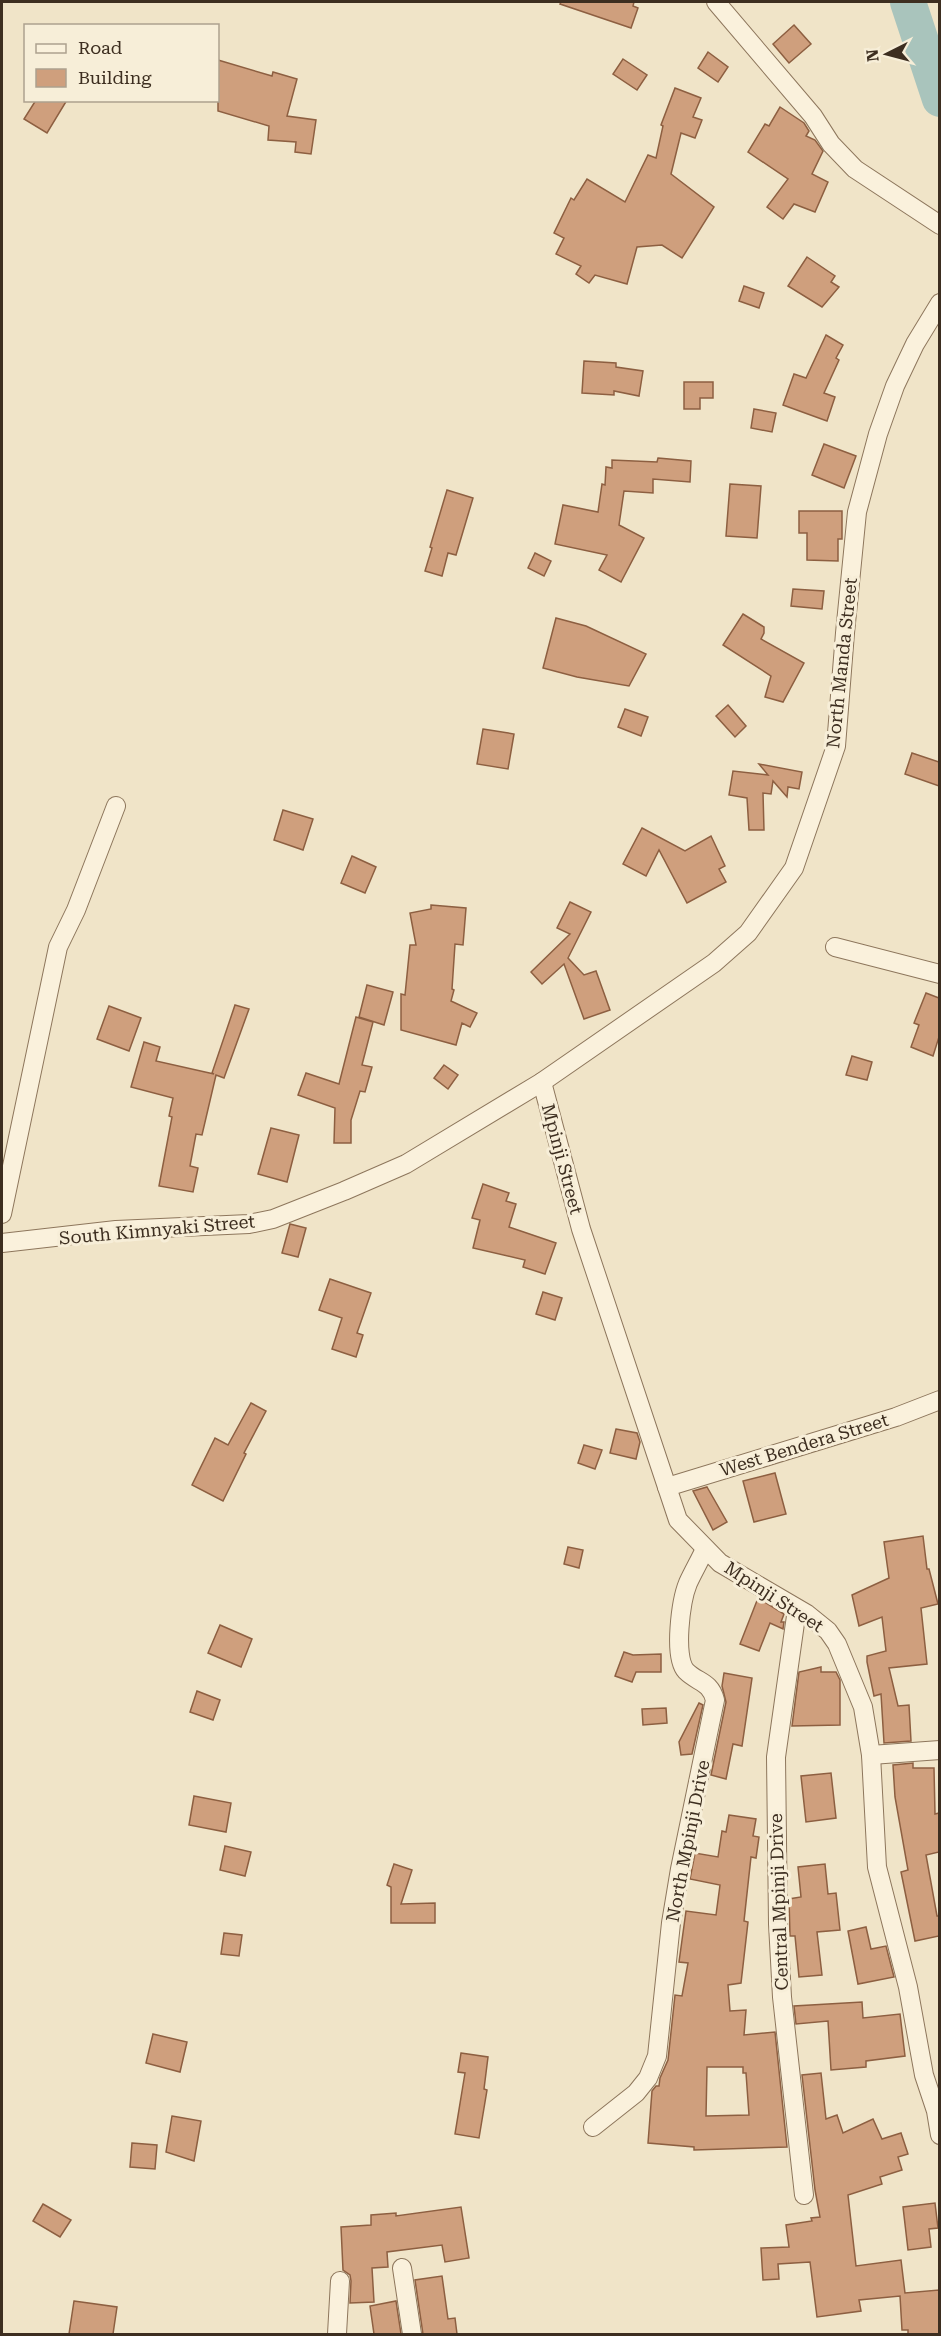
<svg xmlns="http://www.w3.org/2000/svg" width="941" height="2336" font-family="'Roboto Serif',serif">
<style>
.lines{fill:none;stroke-linecap:round;stroke-linejoin:round}
.river{stroke:#a9c4bc;stroke-width:36}
.building{fill:#cf9f7d;stroke:#8d5f41;stroke-width:1.5;fill-rule:evenodd}
.minor-casing{stroke:#8d765c;stroke-width:20}
.minor{stroke:#faf1dc;stroke-width:18}
.labels{text-anchor:middle;stroke-width:6;stroke-linejoin:round;paint-order:stroke}
.street-label{font-size:18px;fill:#3d2e20;stroke:#f7eed8}
</style>
<rect width="100%" height="100%" fill="#f0e4c8"/>
<g class="lines">
<!-- river -->
<path class="river" d="M908,2L940,99"/>
</g>
<!-- building -->
<g class="building">
<path d="M561,2H634L633,6L638,8L631,28L560,4Z"/>
<path d="M794,25L811,44L789,63L773,44Z"/>
<path d="M708,52L728,67L718,82L698,68Z"/>
<path d="M623,59L647,75L637,90L613,74Z"/>
<path d="M218,60L272,76L273,72L297,79L287,116L316,120L311,154L295,152L296,142L268,140L269,126L218,111Z"/>
<path d="M675,88L701,98L693,117L702,120L695,138L681,133L671,174L714,207L682,258L662,245L637,247L627,284L595,275L589,283L576,274L581,266L556,254L564,238L554,233L571,198L574,200L587,179L625,202L648,155L656,158L663,126L661,125Z"/>
<path d="M36,100H67L47,133L24,119Z"/>
<path d="M780,107L804,123L809,131L806,136L815,140L823,151L812,174L828,182L815,212L794,204L783,219L767,207L788,179L748,152L765,124L769,126Z"/>
<path d="M807,257L835,276L831,282L839,287L822,307L788,286Z"/>
<path d="M744,286L764,293L759,308L739,301Z"/>
<path d="M826,335L843,345L836,358L839,360L824,393L835,397L827,421L783,405L794,374L806,378Z"/>
<path d="M584,361L616,363V367L643,371L639,396L614,391V395L582,393Z"/>
<path d="M684,382H713V398H700V409H684Z"/>
<path d="M754,409L776,413L772,432L751,428Z"/>
<path d="M824,444L856,456L844,488L812,475Z"/>
<path d="M658,458L691,461L690,482L653,479V493L624,491L619,525L644,538L621,582L599,570L607,555L555,544L563,505L598,512L602,484L605,485L606,467L612,468V460L657,462Z"/>
<path d="M730,484L761,486L757,538L726,536Z"/>
<path d="M447,490L473,498L456,555L448,553L442,576L425,571L432,548L430,547Z"/>
<path d="M799,511H842V539H838V561L807,560V533H799Z"/>
<path d="M535,553L551,561L544,576L528,568Z"/>
<path d="M793,589L824,591L822,609L791,606Z"/>
<path d="M743,614L764,627V633L761,639L804,663L783,702L765,697L771,676L723,645Z"/>
<path d="M556,618L586,626L646,654L629,686L577,677L543,668Z"/>
<path d="M728,705L746,726L735,737L716,716Z"/>
<path d="M625,709L648,717L641,736L618,727Z"/>
<path d="M483,729L514,734L508,769L477,764Z"/>
<path d="M912,753L939,762V786L905,774Z"/>
<path d="M759,764L802,772L799,789L788,787L787,797L773,781L771,794L763,793L764,830H749L747,798L729,795L733,771L768,775Z"/>
<path d="M283,810L313,819L303,850L274,840Z"/>
<path d="M642,828L685,851L711,836L725,866L719,869L726,882L687,903L659,850L646,876L623,864Z"/>
<path d="M352,856L376,867L365,893L341,883Z"/>
<path d="M570,902L591,912L568,958L584,975L596,971L610,1010L584,1019L564,964L542,984L531,972L570,934L557,928Z"/>
<path d="M431,905L466,908L463,945L455,944L452,989L454,990L451,1001L477,1013L470,1027L462,1023L456,1045L401,1030V994L405,995L410,945H416L410,913L431,909Z"/>
<path d="M367,985L393,992L384,1025L359,1017Z"/>
<path d="M926,993L939,998V1037L933,1056L911,1047L919,1025L914,1023Z"/>
<path d="M235,1005L249,1009L224,1078L216,1075L202,1135L196,1134L190,1166L198,1168L193,1192L159,1186L172,1117L169,1116L173,1098L131,1087L144,1042L160,1047L156,1061L214,1074L212,1073Z"/>
<path d="M109,1006L141,1018L129,1051L97,1039Z"/>
<path d="M356,1017L373,1022L362,1065L372,1067L365,1092L360,1091L351,1120V1143H334L335,1108L298,1095L306,1073L339,1084Z"/>
<path d="M852,1056L872,1062L867,1080L846,1075Z"/>
<path d="M444,1065L458,1075L448,1089L434,1078Z"/>
<path d="M271,1128L299,1135L287,1182L258,1174Z"/>
<path d="M483,1184L509,1193L506,1201L516,1204L509,1227L556,1243L545,1274L523,1267L525,1260L473,1248L480,1220L472,1218Z"/>
<path d="M290,1224L306,1228L298,1257L282,1253Z"/>
<path d="M330,1279L371,1293L357,1333L363,1335L356,1357L332,1349L342,1318L319,1310Z"/>
<path d="M543,1292L562,1298L555,1320L536,1314Z"/>
<path d="M251,1403L266,1411L244,1453L246,1454L223,1501L192,1485L215,1438L228,1445Z"/>
<path d="M616,1429L637,1433L640,1442L636,1459L610,1453Z"/>
<path d="M584,1445L602,1450L595,1469L578,1463Z"/>
<path d="M775,1473L786,1514L754,1522L743,1481Z"/>
<path d="M707,1487L727,1522L713,1530L693,1491Z"/>
<path d="M923,1536L927,1569H929L938,1604L921,1608L927,1664L889,1668L898,1706L909,1705L911,1741L884,1743L881,1694L874,1696L867,1662V1656L886,1651L882,1617L859,1626L852,1595L889,1578L884,1542Z"/>
<path d="M568,1547L583,1550L579,1568L564,1564Z"/>
<path d="M758,1598L784,1614L781,1622H784L783,1629L770,1623L759,1651L740,1644Z"/>
<path d="M220,1625L252,1639L241,1667L208,1653Z"/>
<path d="M624,1652L633,1655L661,1654V1672H636L632,1682L615,1676Z"/>
<path d="M821,1667V1672H836L840,1680V1725L792,1726L799,1672Z"/>
<path d="M724,1673L752,1678L742,1746L733,1744L726,1779L711,1775L726,1702L722,1686Z"/>
<path d="M197,1691L220,1700L213,1720L190,1712Z"/>
<path d="M699,1703L703,1705L692,1754L681,1755L679,1742Z"/>
<path d="M666,1708L667,1723L643,1725L642,1709Z"/>
<path d="M913,1763V1768H934L935,1814L939,1813V1852L926,1855L937,1916H939V1936L915,1941L901,1872L908,1870L895,1797L893,1765Z"/>
<path d="M831,1773L836,1818L806,1822L801,1776Z"/>
<path d="M194,1796L231,1803L226,1832L189,1825Z"/>
<path d="M729,1815L756,1819L753,1836L759,1837L756,1858L751,1857L744,1921L748,1922L741,1983L728,1985L730,2011L746,2010L744,2035L775,2032L787,2147L694,2150V2147L648,2143L652,2091L656,2086H659L660,2078L668,2060L675,1995L682,1996L688,1963L679,1962L686,1911L716,1915L720,1885L690,1879L695,1853L718,1857L722,1831L726,1832ZM707,2067H743V2073H746L749,2115L706,2116Z"/>
<path d="M225,1846L251,1852L245,1876L220,1870Z"/>
<path d="M394,1864L412,1870L401,1904L435,1903V1923H391V1887L387,1885Z"/>
<path d="M825,1864L828,1894L836,1893L840,1930L817,1932L822,1975L799,1977L795,1936H790L789,1899L801,1897L798,1867Z"/>
<path d="M866,1927L871,1949L886,1946L894,1977L858,1984L848,1931Z"/>
<path d="M224,1933L242,1935L239,1956L221,1954Z"/>
<path d="M862,2002L863,2018L900,2014L905,2056L866,2061V2067L831,2070L828,2021L796,2024L794,2006Z"/>
<path d="M153,2034L187,2042L180,2072L146,2063Z"/>
<path d="M461,2053L488,2057L484,2089L487,2090L479,2138L455,2134L465,2073L458,2072Z"/>
<path d="M821,2073L826,2119L837,2115L843,2133L873,2119L882,2139L901,2133L908,2154L898,2157L902,2170L880,2177L882,2184L848,2195L856,2266L901,2260L905,2293L939,2290V2334H908V2330H902L900,2296L859,2300L861,2311L817,2317L810,2262L778,2264L779,2279L763,2280L761,2248L789,2247L786,2225L812,2221L811,2218L820,2217L815,2190L802,2075Z"/>
<path d="M172,2116L201,2121L194,2161L166,2152Z"/>
<path d="M132,2143L157,2145L155,2169L130,2167Z"/>
<path d="M935,2203L938,2228L929,2229L931,2247L908,2250L903,2207Z"/>
<path d="M43,2204L71,2220L60,2237L33,2221Z"/>
<path d="M461,2207L469,2258L445,2262L442,2245L387,2252L388,2267L372,2268L374,2302L350,2303L351,2281L350,2275L343,2270L341,2227L371,2225V2215L396,2213V2216Z"/>
<path d="M442,2276L448,2319L455,2318L457,2334H423L415,2280Z"/>
<path d="M74,2301L117,2307L113,2334H69Z"/>
<path d="M396,2301L401,2334H374L370,2306Z"/>
</g>
<g class="lines">
<!-- minor casing -->
<g class="minor-casing">
<g id="minor">
<path d="M716,2L813,116L831,144L855,169L940,225"/>
<path d="M835,947L940,974"/>
<path d="M542,1082L581,1229L678,1520L720,1563L807,1614L828,1631L837,1644L863,1707L871,1755L877,1867L908,1987L924,2075L936,2111L940,2135"/>
<path d="M2,1214L58,947L76,910L116,806"/>
<path d="M2,1243L116,1230L249,1224L273,1219L344,1191L406,1164L542,1082L714,963L748,933L794,868L836,746L845,633L857,512L878,434L895,386L915,344L940,303"/>
<path d="M667,1487L896,1417L940,1400"/>
<path d="M797,1609L776,1757L778,1924L782,1997L804,2195"/>
<path d="M871,1755L940,1750"/>
<path d="M593,2127L636,2093L648,2078L657,2056L671,1923L680,1869L715,1700C710,1681 698,1683 686,1671C673,1657 681,1600 688,1583C693,1572 700,1560 705,1549"/>
<path d="M402,2268L412,2334"/>
<path d="M337,2334L340,2281"/>
</g>
</g>
<!-- minor -->
<use href="#minor" class="minor"/>
</g>
<g class="labels">
<!-- street labels -->
<g class="street-label">
<text transform="translate(842 663) rotate(-84)" y="6">North Manda Street</text>
<text transform="translate(562 1159) rotate(75)" y="6">Mpinji Street</text>
<text transform="translate(157 1230) rotate(-5)" y="6">South Kimnyaki Street</text>
<text transform="translate(804 1445) rotate(-17)" y="6">West Bendera Street</text>
<text transform="translate(774 1597) rotate(33)" y="6">Mpinji Street</text>
<text transform="translate(688 1841) rotate(-79)" y="6">North Mpinji Drive</text>
<text transform="translate(779 1902) rotate(-92)" y="6">Central Mpinji Drive</text>
</g>
</g>
<!-- border -->
<rect width="941" height="2336" fill="none" stroke="#3d2e20" stroke-width="6"/>
<!-- legend -->
<rect x="24" y="24" width="195" height="78" fill="#f7eed8" stroke="#ada18e" stroke-width="1.5"/>
<rect x="36" y="44" width="30" height="9" fill="#faf1dc" stroke="#ada18e" stroke-width="1.5"/>
<text x="78" y="54" font-size="18" fill="#3d2e20">Road</text>
<rect x="36" y="69" width="30" height="18" fill="#cf9f7d" stroke="#ada18e" stroke-width="1.5"/>
<text x="78" y="84" font-size="18" fill="#3d2e20">Building</text>
<!-- north arrow -->
<g transform="translate(887 54) rotate(264)" stroke="#f7eed8" stroke-width="4.5" paint-order="stroke">
<path d="M0-4.5L10 22L0 15L-10 22Z" fill="#3d2e20"/>
<text y="-9" font-size="16" font-weight="bold" text-anchor="middle" fill="#3d2e20">N</text>
</g>
</svg>
